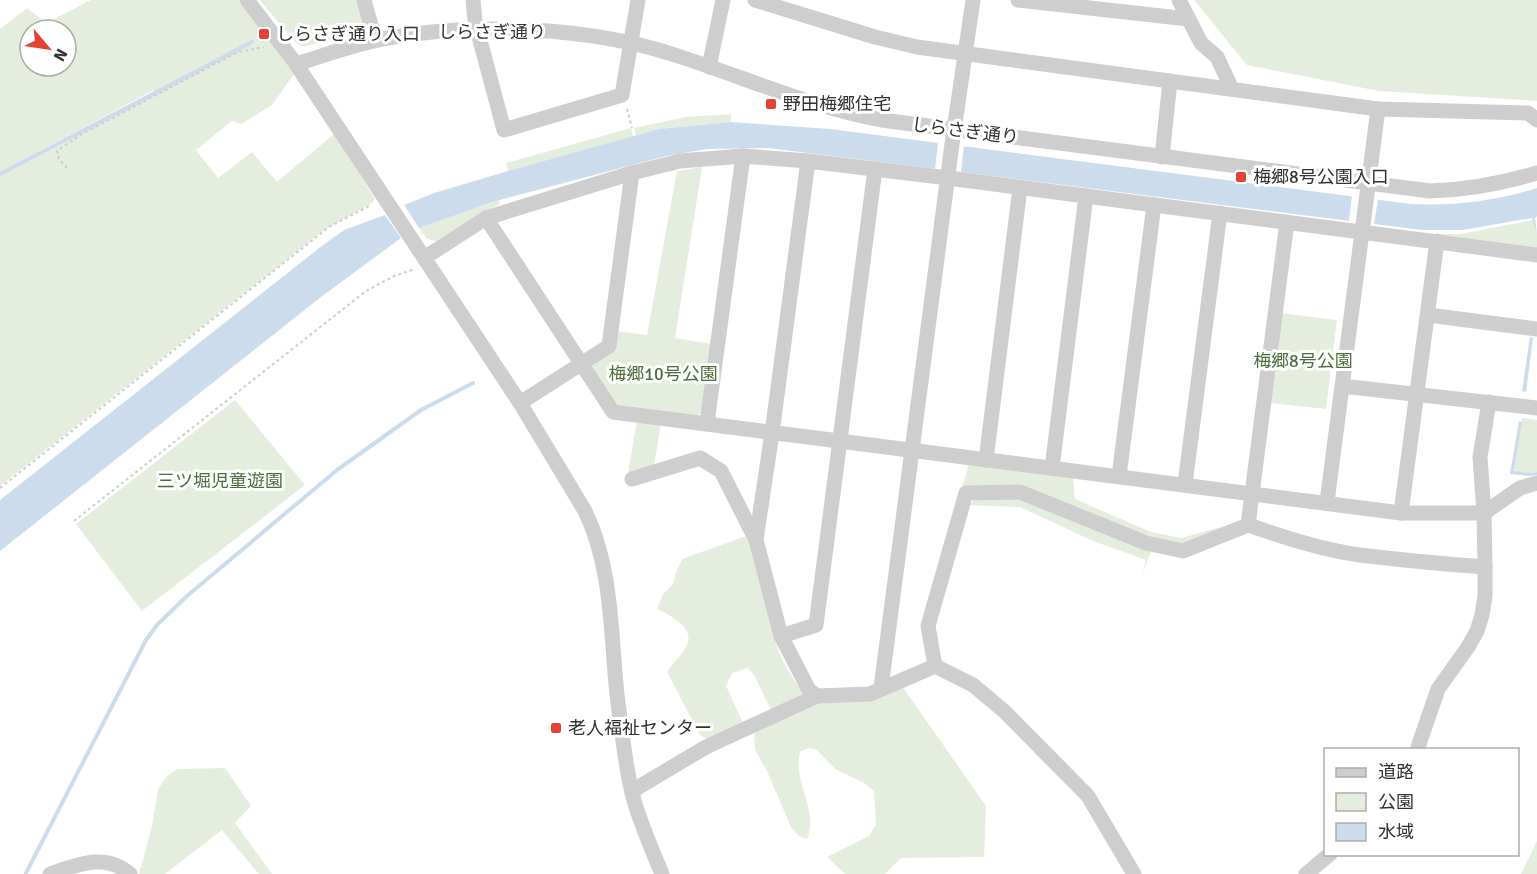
<svg xmlns="http://www.w3.org/2000/svg" width="1537" height="874" font-family="Signika,'Noto Sans JP',sans-serif">
<style>
.green{fill:#e5eddf;fill-rule:evenodd}
.water{fill:#ccdced}
.pier{fill:#fff}
.lines{fill:none;stroke-linecap:round;stroke-linejoin:round}
.stream{stroke:#ccdced;stroke-width:4}
.path{stroke:#cecece;stroke-width:2;stroke-dasharray:3 3;stroke-linecap:butt}
.minor{stroke:#cecece;stroke-width:15}
.poi-dot{fill:#e54136;stroke:#fff;stroke-width:2}
.labels{text-anchor:middle;stroke-width:6;stroke-linejoin:round;paint-order:stroke}
.street-label{font-size:18px;fill:#313131;stroke:#fff}
.poi-label{font-size:18px;fill:#313131;stroke:#fff;text-anchor:start}
.park-label{font-size:18px;fill:#4e6d3e;stroke:#fff}
</style>
<rect width="100%" height="100%" fill="#fff"/>
<!-- green -->
<g class="green">
<path d="M91,0H238L294,74L272,105L241,124L232,121L196,150L218,178L252,152L277,182L334,134L375,199L372,203L324,230L0,486V176L160,91H152L0,172V29L27,8L46,23ZM30,30H66V66H30Z"/>
<path d="M260,0H358L366,29L364,31L303,47L294,41Z"/>
<path d="M1194,0H1537V101L1379,91L1247,65Z"/>
<path d="M731,114V122L659,129L636,136L634,128L686,117Z"/>
<path d="M631,128L633,137L508,171L506,163Z"/>
<path d="M702,167L675,338L711,344L702,412L697,416L617,405L591,368L593,362L616,331L647,335L677,171Z"/>
<path d="M499,200L500,204L479,214L436,241L427,239L419,228L459,213Z"/>
<path d="M1533,220L1537,234V248L1433,234H1461Z"/>
<path d="M1281,313L1337,320L1326,409L1270,403Z"/>
<path d="M235,400L305,485L142,611L76,524Z"/>
<path d="M1522,418L1537,420V472L1530,473L1514,472Z"/>
<path d="M637,420L661,423L654,466L628,473Z"/>
<path d="M969,464L1073,477L1075,499L1151,532L1181,538L1239,522L1182,545L1149,538L1021,486L962,487Z"/>
<path d="M1018,498L1151,551L1142,576L1146,560L1093,541L1020,507L970,505L975,499Z"/>
<path d="M746,536C761,569 765,606 775,640C780,660 794,680 806,697L772,712L754,675L748,668L732,673L726,686L744,725L707,739L700,735L667,672C672,664 680,657 685,649C698,629 672,616 657,609L663,594L674,583L675,575L682,559Z"/>
<path d="M902,686L986,806L984,857L901,858L885,874H845L827,857L869,836L876,824L874,791L864,783L835,769L817,750L810,748L801,751C790,778 820,810 807,839L799,836L791,827L767,771L755,750L754,738L756,729L813,702Z"/>
<path d="M225,768L251,806L235,823L272,874H259L222,830L165,874H139L152,826L158,789L167,776L177,769Z"/>
<path d="M1537,841V874H1521Z"/>
</g>
<!-- water -->
<g class="water">
<path d="M731,122L830,129L1411,204C1456,206 1495,201 1537,188V216L1535,218L1537,234L1532,218L1463,230H1422L768,148L707,149L666,156L492,202L419,228L404,205L434,193L508,171L659,129Z"/>
<path d="M385,215L401,238L321,297L0,551V500L323,245L344,230Z"/>
<path d="M1530,337L1533,338L1526,392L1522,391Z"/>
<path d="M1519,421L1522,422L1514,471L1530,473L1537,472V475L1530,476L1510,474Z"/>
</g>
<!-- pier -->
<g class="pier">
<path d="M938,142L964,145L961,172L935,169Z"/>
<path d="M1352,196L1378,199L1374,224L1349,221Z"/>
</g>
<g class="lines">
<!-- stream -->
<g class="stream">
<path d="M0,174L252,42"/>
<path d="M26,873L146,640L157,625L187,596L337,470L421,410L473,383"/>
</g>
<!-- path -->
<g class="path">
<path d="M627,109L632,128"/>
<path d="M67,168L59,159L57,151L80,135L238,52L264,47"/>
<path d="M0,488L329,227L371,205"/>
<path d="M74,521L366,291L394,276L415,269"/>
</g>
<!-- minor -->
<g class="minor">
<path d="M247,0L296,64L520,403L585,511C614,571 610,638 618,703C622,732 625,764 632,793C639,821 651,847 662,874"/>
<path d="M364,0L375,40"/>
<path d="M473,0L475,20"/>
<path d="M755,0L875,37L917,47L1378,109L1528,113L1537,120"/>
<path d="M1018,0L1188,19"/>
<path d="M1179,0L1201,43L1217,57L1232,89"/>
<path d="M477,29L504,130L622,95L638,0"/>
<path d="M296,64C326,55 357,43 388,38C475,22 590,27 675,55C744,77 810,107 882,120L1430,191C1468,190 1500,184 1537,173"/>
<path d="M709,67L723,0"/>
<path d="M1162,157L1170,81"/>
<path d="M808,161L772,433L756,540L781,636L809,690L817,696"/>
<path d="M486,218L613,412L1401,513H1484L1520,488L1537,483"/>
<path d="M424,258L486,218L632,173L680,161L743,156L808,161L948,178L1537,255"/>
<path d="M1428,315L1537,329"/>
<path d="M1342,386L1537,408"/>
<path d="M520,403L609,346L632,173"/>
<path d="M707,423L743,156"/>
<path d="M986,460L1020,188"/>
<path d="M1052,468L1086,196"/>
<path d="M1119,476L1154,205"/>
<path d="M632,479L700,458L721,471L756,540"/>
<path d="M1185,484L1220,213"/>
<path d="M1327,502L1378,109"/>
<path d="M1401,513L1437,241"/>
<path d="M1248,525L1287,222"/>
<path d="M781,636L816,625L875,169"/>
<path d="M935,666L928,626L966,493L1020,492L1146,543L1183,551L1248,525C1284,537 1322,550 1360,555C1401,560 1443,564 1485,567"/>
<path d="M881,688L952,144L973,0"/>
<path d="M1417,750L1438,689L1468,647L1477,631L1482,615L1485,596V567L1484,513L1480,457L1489,402"/>
<path d="M632,791L706,747L817,696L870,694L935,666L973,685L1004,711L1088,796L1134,874"/>
<path d="M50,874C77,865 105,852 130,874"/>
<path d="M1306,874L1330,854"/>
</g>
</g>
<!-- markers -->
<g class="poi-dot">
<rect x="258" y="28" width="12" height="12" rx="3"/>
<rect x="765" y="98" width="12" height="12" rx="3"/>
<rect x="1235" y="171" width="12" height="12" rx="3"/>
<rect x="550" y="722" width="12" height="12" rx="3"/>
</g>
<g class="labels">
<!-- street labels -->
<g class="street-label">
<text x="492" y="38">しらさぎ通り</text>
<text transform="translate(965 131) rotate(7)" y="6">しらさぎ通り</text>
</g>
<!-- poi labels -->
<g class="poi-label">
<text x="276" y="40">しらさぎ通り入口</text>
<text x="783" y="110">野田梅郷住宅</text>
<text x="1253" y="183">梅郷8号公園入口</text>
<text x="568" y="734">老人福祉センター</text>
</g>
<!-- park labels -->
<g class="park-label">
<text x="1303" y="367">梅郷8号公園</text>
<text x="663" y="380">梅郷10号公園</text>
<text x="220" y="487">三ツ堀児童遊園</text>
</g>
</g>
<!-- legend -->
<rect x="1324" y="748" width="195" height="108" fill="#ffffff" stroke="#adadad" stroke-width="1.5"/>
<rect x="1336" y="768" width="30" height="9" fill="#cecece" stroke="#adadad" stroke-width="1.5"/>
<text x="1378" y="778" font-size="18" fill="#313131">道路</text>
<rect x="1336" y="793" width="30" height="18" fill="#e5eddf" stroke="#adadad" stroke-width="1.5"/>
<text x="1378" y="808" font-size="18" fill="#313131">公園</text>
<rect x="1336" y="823" width="30" height="18" fill="#ccdced" stroke="#adadad" stroke-width="1.5"/>
<text x="1378" y="838" font-size="18" fill="#313131">水域</text>
<!-- north arrow -->
<g transform="translate(48 48) rotate(119)"><circle r="28" fill="#ffffff" stroke="#adadad" stroke-width="1.5"/>
<path d="M0-4.5L10 22L0 15L-10 22Z" fill="#e54136"/>
<text y="-9" font-size="16" font-weight="bold" text-anchor="middle" fill="#313131">N</text>
</g>
</svg>
